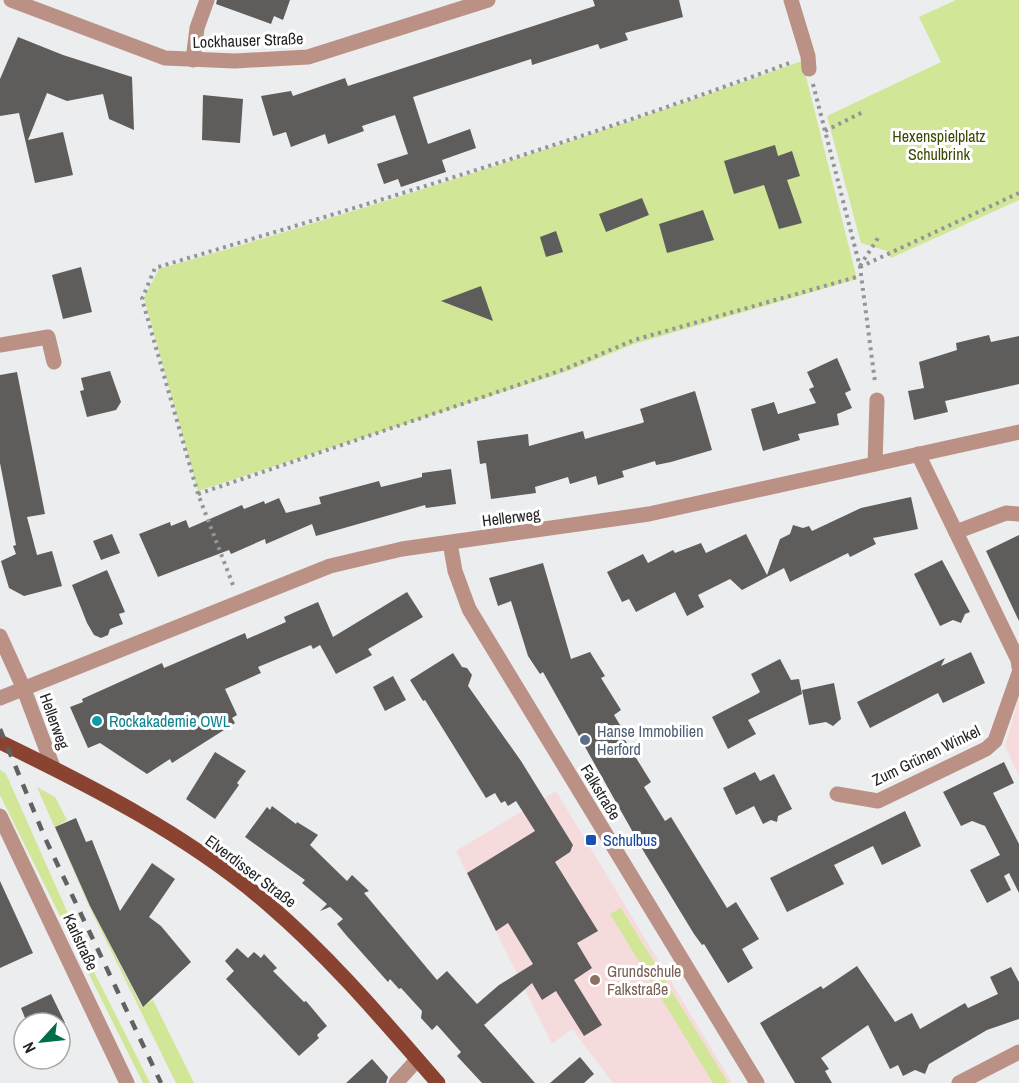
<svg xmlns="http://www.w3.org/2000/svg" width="1019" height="1083" font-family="'Archivo Narrow',sans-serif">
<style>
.education{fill:#f6dbdd}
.green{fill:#d1e696}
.building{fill:#5e5d5c}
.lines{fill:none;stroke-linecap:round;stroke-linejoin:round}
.path{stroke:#949596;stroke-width:4;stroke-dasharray:3 4.5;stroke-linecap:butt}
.minor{stroke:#bb9186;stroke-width:15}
.major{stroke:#8a4331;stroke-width:15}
.rail{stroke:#606162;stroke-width:4.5;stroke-dasharray:10 10;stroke-linecap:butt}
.culture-dot{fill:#0f9aa8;stroke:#fff;stroke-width:2}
.service-dot{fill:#5c6f8a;stroke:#fff;stroke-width:2}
.transit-dot{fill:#1a4fb4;stroke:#fff;stroke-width:2}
.education-dot{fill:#8d6e63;stroke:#fff;stroke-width:2}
.labels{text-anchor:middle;stroke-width:6;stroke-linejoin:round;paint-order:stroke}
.street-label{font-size:16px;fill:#242425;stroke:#fff}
.park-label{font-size:16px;fill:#3c4902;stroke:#fff}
.culture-label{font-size:16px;fill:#0d838f;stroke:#fff;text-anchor:start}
.service-label{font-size:16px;fill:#4e5e75;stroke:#fff;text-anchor:start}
.transit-label{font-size:16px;fill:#164399;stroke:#fff;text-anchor:start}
.education-label{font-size:16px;fill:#785e54;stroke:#fff;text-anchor:start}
</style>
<rect width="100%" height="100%" fill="#ebedee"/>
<!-- education -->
<g class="education">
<path d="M1019,697V776L1005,746Z"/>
<path d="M556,791L732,1083H613L572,1029L552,1044L456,851Z"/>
</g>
<!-- green -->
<g class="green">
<path d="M956,0H1019V200L891,258L887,251L861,243L827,116L941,62L919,17Z"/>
<path d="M802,61L857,279L634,344L565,372L198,491L144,298L159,269C376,207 589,137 802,61Z"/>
<path d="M0,770L6,774L93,970L150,1083H143L0,795Z"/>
<path d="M37,787L55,797L67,820L55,827L90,906L142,1007L153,1000L194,1083H176L89,906Z"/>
<path d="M621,908L728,1083H713L610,914Z"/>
</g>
<!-- building -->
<g class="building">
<path d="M217,0H290L283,20L274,16L271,24L216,4Z"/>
<path d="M593,0H679L683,17L625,33L628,40L600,49L598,44L532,65L531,59L413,97L428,144L470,129L476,148L442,160L446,172L401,187L398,179L384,184L377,164L408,154L395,115L362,126L364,131L328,144L325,134L291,147L286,132L273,136L261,96L291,91L293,96L345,78L348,86L595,6Z"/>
<path d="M18,37L63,55L132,77L134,130L109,119L103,94L67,101L47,93L28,140L63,132L73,175L35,183L19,113L0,116V79Z"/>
<path d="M203,95L243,99L240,143L202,140Z"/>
<path d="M775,145L778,156L792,151L800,176L787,180L802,223L779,229L764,185L734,194L724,161Z"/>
<path d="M642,198L649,215L606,232L599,214Z"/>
<path d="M703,210L714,240L667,253L659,224Z"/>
<path d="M556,231L563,252L546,257L540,237Z"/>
<path d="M81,267L92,312L63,319L52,275Z"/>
<path d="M481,286L493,321L441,301Z"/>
<path d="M989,335L991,342L1019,336V384L945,401L948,412L914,420L908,391L924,388L919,362L957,350L956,343Z"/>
<path d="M837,358L851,390L845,393L852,408L837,414L839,425L798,434L800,440L763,451L751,409L774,402L778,414L816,403L809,389L814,387L807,372Z"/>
<path d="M110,371L121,402L116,410L87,417L80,391L84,390L81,378Z"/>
<path d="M17,372L45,514L27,517L37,555L52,551L62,586L24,596L9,588L1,561L16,554L13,546L16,545L0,463V375Z"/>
<path d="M695,391L712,450L671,462L656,465L655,461L622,471L624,477L598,485L596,476L570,484L568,477L535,487L536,493L491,499L486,463L480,464L477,441L528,434L529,446L583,431L585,439L642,423L644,422L640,409Z"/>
<path d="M451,469L456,504L426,508L425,505L316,536L312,524L266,544L265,539L231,554L229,550L158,577L139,534L170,522L171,526L186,520L189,528L242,505L244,509L264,501L265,504L279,498L286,513L321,504L319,497L379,481L381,487L422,477V473Z"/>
<path d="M911,497L918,529L873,538L876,544L850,557L848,553L790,582L784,568L742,590L730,579L698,595L704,607L687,616L675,592L636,612L629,599L622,602L607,572L643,554L648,563L673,550L675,553L701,543L706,553L746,534L767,575L780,539L790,534L793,525L803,528L809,526L812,531L861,508Z"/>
<path d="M112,534L120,553L101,560L93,541Z"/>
<path d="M1019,535V621L986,551Z"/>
<path d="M942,560L970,612L965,614L961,623L953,620L940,626L914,574Z"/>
<path d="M543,563L571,659L590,652L605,676L601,678L621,710L614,715L623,730L620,732L651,782L644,787L665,821L671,817L727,908L736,902L759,939L742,949L753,968L728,983L704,944L702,945L694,934L644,852L543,672L540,674L528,656L511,601L498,606L489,578Z"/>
<path d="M107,570L125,612L119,614L123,624L110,629L108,635L101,638L94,635L87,623L72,585Z"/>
<path d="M407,592L423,617L368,649L372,655L336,674L320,645L313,649L311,645L258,667L261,673L225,689L237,715L232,718L235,723L172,763L170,759L147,774L100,743L88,748L70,707L83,702L82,699L162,663L164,668L245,633L247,639L286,622L284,617L318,602L333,637Z"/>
<path d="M971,652L985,683L943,703L938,693L870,728L857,702L945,658L941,666Z"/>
<path d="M453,653L462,667L467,668L472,675L468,686L521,761L573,845L570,852L555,862L598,931L577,943L592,968L574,980L602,1025L584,1036L556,991L542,1000L532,983L484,1025L535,1083H482L457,1056L461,1052L437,1025L432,1030L421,1018L422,1011L401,988L399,989L390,979L388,982L346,935L337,924L343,919L330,907L320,911L327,904L302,883L305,880L245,837L267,807L270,810L272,806L296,824L297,822L318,835L310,845L347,881L352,875L369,891L364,893L437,980L447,971L477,1004L499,985L533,964L508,923L496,931L467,873L535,831L516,801L508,806L505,801L501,803L495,793L486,798L425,700L423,701L410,680Z"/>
<path d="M780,659L791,680L799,679L802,694L748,720L756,734L728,749L712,717L757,694L760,692L751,674Z"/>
<path d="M393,676L406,700L385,711L373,687Z"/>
<path d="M834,683L841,719L833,726L826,722L809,725L802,690Z"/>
<path d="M215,752L246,771L237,783L239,785L215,819L186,799Z"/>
<path d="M1004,762L1014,783L993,793L1019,844V893L1009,873L1004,876L1011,890L987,903L970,870L1000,855L985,826L972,821L961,826L943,792Z"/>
<path d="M755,772L760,781L774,774L792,809L778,816L777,822L771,820L763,824L754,806L736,815L723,788Z"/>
<path d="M905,811L921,846L882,865L873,846L834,865L844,884L787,912L770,878Z"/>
<path d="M76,818L86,842L92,840L120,911L152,863L175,879L149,917L161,926L191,962L143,1007L90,906L55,827Z"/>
<path d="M0,881L33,953L0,968Z"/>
<path d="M237,948L248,958L254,952L261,958L264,954L277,968L273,971L304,1002L306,1001L327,1026L317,1035L319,1038L299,1056L226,979L234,971L225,961Z"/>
<path d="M857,966L895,1022L912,1013L920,1029L965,1003L968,1008L998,994L990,977L1011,967L1019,982V1019L987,1030L929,1064L925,1074L915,1070L903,1076L898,1065L890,1069L868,1025L821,1058L829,1069L825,1071L832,1083H795L760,1023L821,986L823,989Z"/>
<path d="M51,994L65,1023H27L21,1008Z"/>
<path d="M580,1057L594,1074L584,1083H550Z"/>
<path d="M372,1059L388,1077L386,1083H346Z"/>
</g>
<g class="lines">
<!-- path -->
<g class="path">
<path d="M813,84L860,267L875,382"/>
<path d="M825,131L865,111"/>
<path d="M860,266L878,238"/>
<path d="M860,267L1019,193"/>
<path d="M198,494L565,369L634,340L860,276"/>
<path d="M233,585L198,494L142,299L155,268C369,204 583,140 792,62"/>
</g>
<!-- minor -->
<g class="minor">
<path d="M11,0L165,58L235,61L308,57L488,0"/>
<path d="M791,0L808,56L809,69"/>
<path d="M193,60L197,28L207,0"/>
<path d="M0,345L48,337L54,362"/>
<path d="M918,454L1018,660L1019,667"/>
<path d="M875,464L877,400"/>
<path d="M956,532L1006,513L1019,514"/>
<path d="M450,543L455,571L469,609L757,1083"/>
<path d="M0,636L23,687L53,767"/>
<path d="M0,698L330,566L402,549L649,514L1019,432"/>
<path d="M837,794L878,801L986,749L995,741L1019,673"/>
<path d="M0,816L127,1083"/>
<path d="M396,1083L417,1060"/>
<path d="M959,1083L1019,1052"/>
</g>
<!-- major -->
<path class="major" d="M0,742C93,787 189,836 268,904C331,958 384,1021 438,1083"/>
<!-- rail -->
<path class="rail" d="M0,729L45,838L161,1083"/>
</g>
<!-- markers -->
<circle class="culture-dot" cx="97" cy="721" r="6"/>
<circle class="service-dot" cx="585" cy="740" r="6"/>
<rect class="transit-dot" x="585" y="834" width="12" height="12" rx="3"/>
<circle class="education-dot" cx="595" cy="980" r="6"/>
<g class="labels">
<!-- street labels -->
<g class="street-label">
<text transform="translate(248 40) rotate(-2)" y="6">Lockhauser Straße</text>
<text transform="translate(511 517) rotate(-7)" y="6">Hellerweg</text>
<text transform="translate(55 721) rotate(70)" y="6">Hellerweg</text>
<text transform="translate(926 755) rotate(-26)" y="6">Zum Grünen Winkel</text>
<text transform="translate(601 792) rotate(59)" y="6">Falkstraße</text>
<text transform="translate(251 871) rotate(37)" y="6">Elverdisser Straße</text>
<text transform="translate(81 942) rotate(65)" y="6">Karlstraße</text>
</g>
<!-- park labels -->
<g class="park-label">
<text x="939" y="142">Hexenspielplatz<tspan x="939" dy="18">Schulbrink</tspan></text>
</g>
<!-- culture labels -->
<g class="culture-label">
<text x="109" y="727">Rockakademie OWL</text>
</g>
<!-- service labels -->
<g class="service-label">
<text x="597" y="737">Hanse Immobilien<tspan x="597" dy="18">Herford</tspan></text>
</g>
<!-- transit labels -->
<g class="transit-label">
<text x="603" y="846">Schulbus</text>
</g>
<!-- education labels -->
<g class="education-label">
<text x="607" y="977">Grundschule<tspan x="607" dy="18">Falkstraße</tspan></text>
</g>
</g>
<!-- north arrow -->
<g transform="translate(42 1041) rotate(243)"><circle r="28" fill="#ffffff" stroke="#a7a7a8" stroke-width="1.5"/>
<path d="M0-4.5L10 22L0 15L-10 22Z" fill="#006f48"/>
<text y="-9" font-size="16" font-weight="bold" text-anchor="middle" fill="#242425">N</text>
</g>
</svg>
